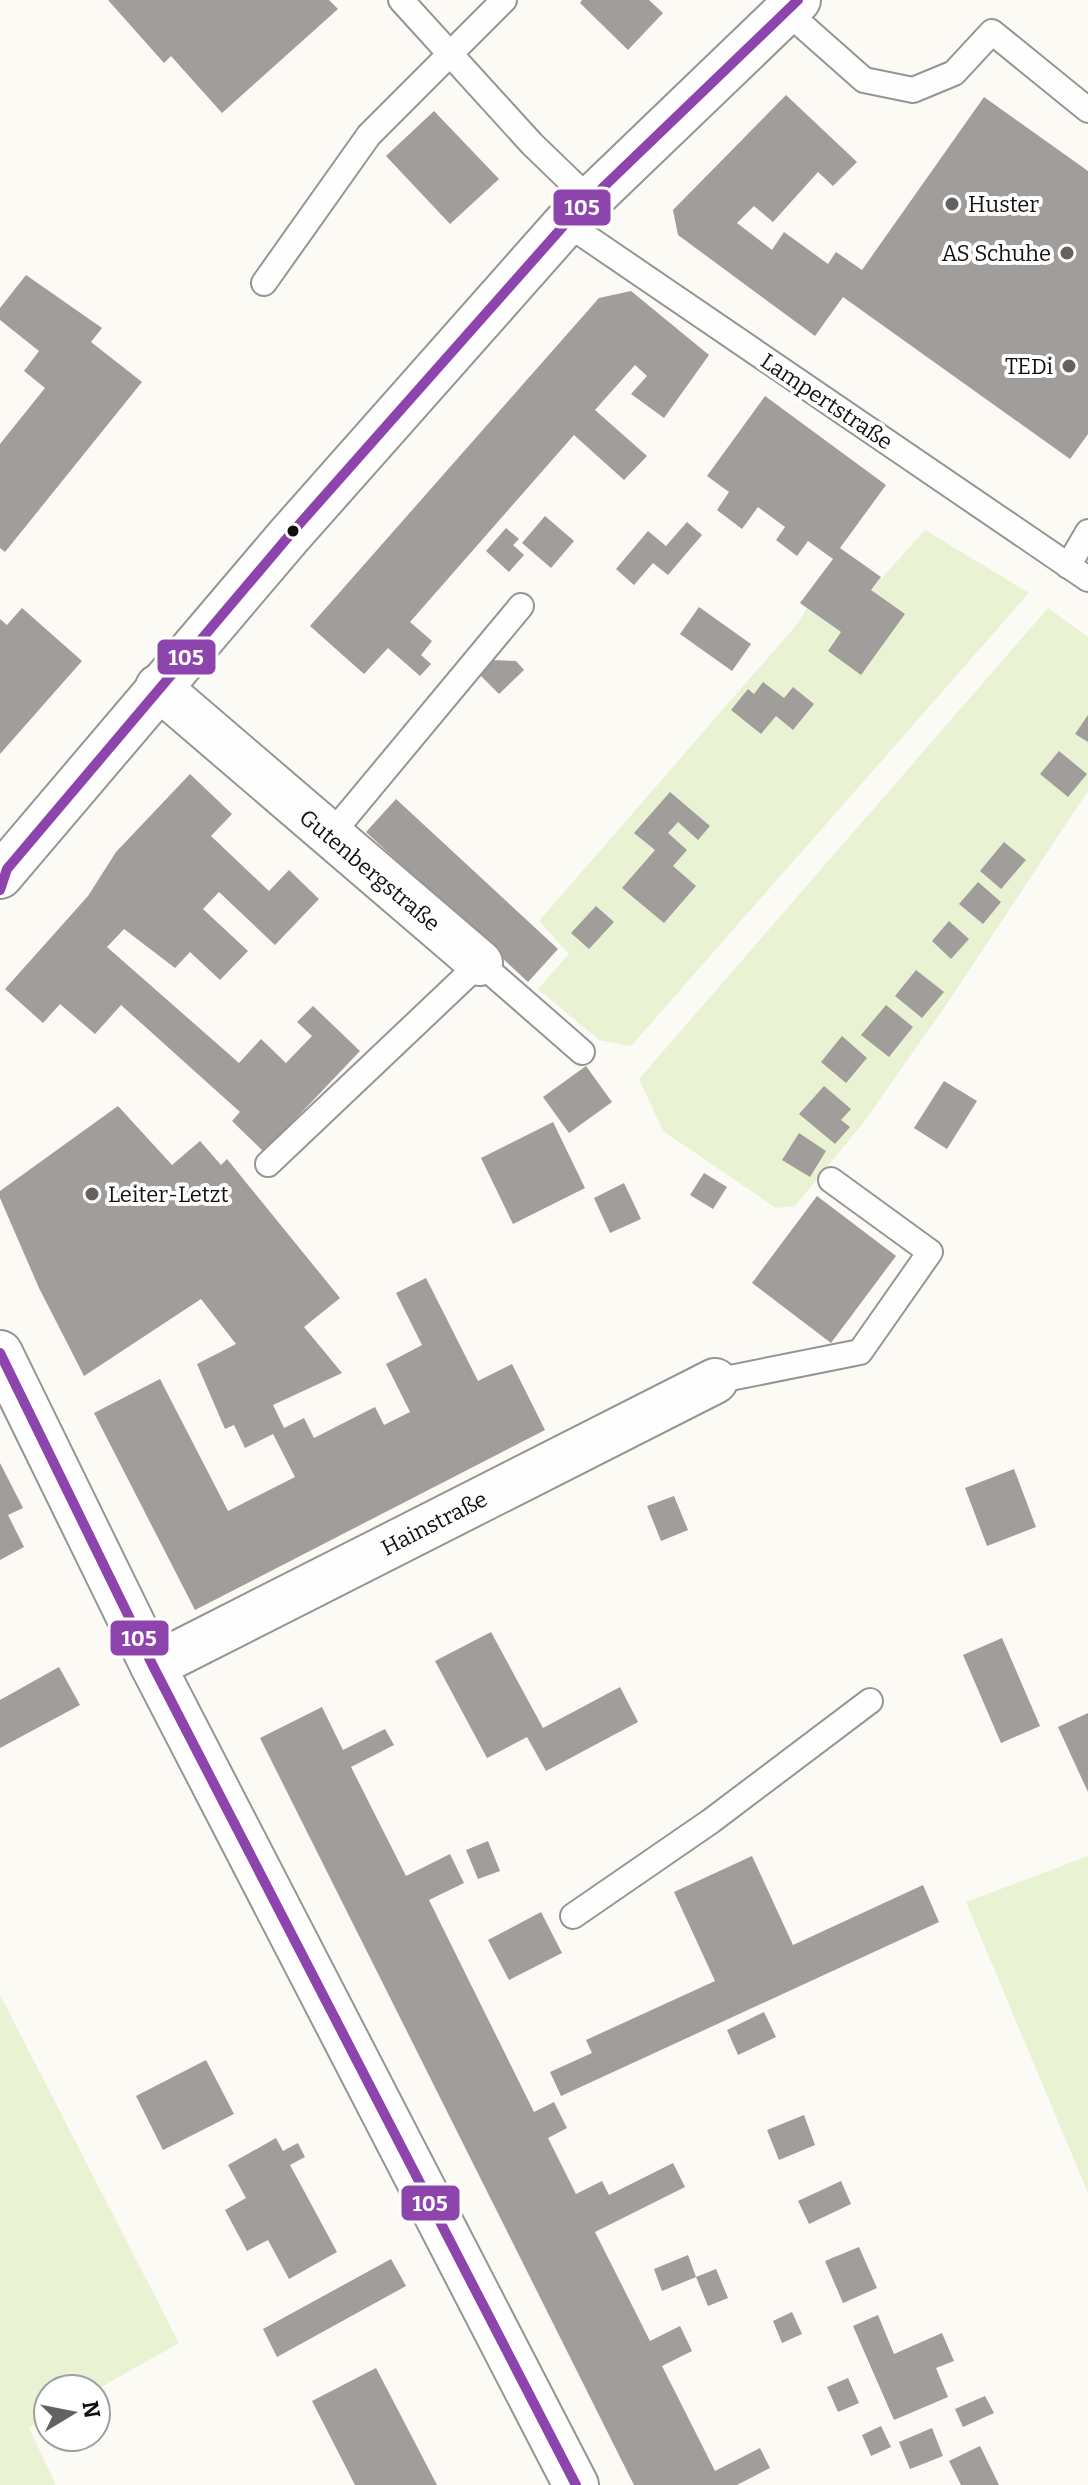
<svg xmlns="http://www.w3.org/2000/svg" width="1088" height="2485" font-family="Bitter,serif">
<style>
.green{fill:#e9f3d3}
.building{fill:#a09d9a}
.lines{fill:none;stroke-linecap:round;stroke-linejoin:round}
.service-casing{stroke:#969593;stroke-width:28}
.minor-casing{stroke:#969593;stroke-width:48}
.tertiary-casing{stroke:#969593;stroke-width:48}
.service{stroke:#fffefe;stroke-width:24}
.minor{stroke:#fffefe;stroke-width:44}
.tertiary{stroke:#fffefe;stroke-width:44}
.bus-1-casing{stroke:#fff;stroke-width:16}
.bus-1{stroke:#8e44ad;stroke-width:10}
.poi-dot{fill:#636260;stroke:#fff;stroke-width:3}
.bus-dot{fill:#101010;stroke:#fff;stroke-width:3}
.labels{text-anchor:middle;stroke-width:8;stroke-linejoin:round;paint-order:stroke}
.poi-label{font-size:22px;fill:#101010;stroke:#fff;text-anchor:start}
.street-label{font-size:22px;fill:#101010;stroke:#fff}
.line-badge{stroke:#fff;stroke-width:3}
.badge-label{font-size:22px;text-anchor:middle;font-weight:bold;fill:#fff}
</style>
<rect width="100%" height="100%" fill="#fcfaf5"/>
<!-- green -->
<g class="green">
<path d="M925,530L1029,593L631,1046L599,1040L538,989L569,954L539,921L798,623L807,608L841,632L871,590Z"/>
<path d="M1048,608L1088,637V791L944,1008L863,1123L795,1206L776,1208L663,1131L639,1079Z"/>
<path d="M1088,1856V2193L966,1902Z"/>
<path d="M0,1995L179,2343L96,2390L48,2389V2417L29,2428L56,2485H0Z"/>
</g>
<!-- building -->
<g class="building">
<path d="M108,0H329L338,9L222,113L171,56L164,63Z"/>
<path d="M582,0H649L663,13L628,50L580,3Z"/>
<path d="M786,95L857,162L833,186L818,172L773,222L754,206L737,223L772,250L784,232L828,264L836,252L862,270L984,97L1088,171V434L1070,459L843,297L815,336L678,235L673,210Z"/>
<path d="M434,111L499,179L450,224L386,156Z"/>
<path d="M26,275L102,328L91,342L142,382L5,552L0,548V444L45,388L24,371L39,351L0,320V308Z"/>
<path d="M631,291L709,355L664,418L631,394L647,376L635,365L595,410L647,456L624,480L574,435L410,622L432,641L421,655L431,664L420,676L388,648L364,674L310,626L599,298Z"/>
<path d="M765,396L886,485L840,548L881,577L871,590L905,614L861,675L828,651L841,632L800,603L833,559L808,541L797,556L776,540L785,527L758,507L742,529L717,510L729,492L707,476Z"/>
<path d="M545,516L574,541L551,568L522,543Z"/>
<path d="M687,522L702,535L668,575L653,563L634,585L616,569L648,531L666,546Z"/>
<path d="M506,528L519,539L513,545L524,555L509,572L486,551Z"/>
<path d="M699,607L751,644L732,671L680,634Z"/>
<path d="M22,608L82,661L0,754V619L7,625Z"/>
<path d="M491,660L516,661L524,670L499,694L478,673Z"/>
<path d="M763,682L784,698L793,687L814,704L793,730L776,716L761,734L731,710L748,689L754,694Z"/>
<path d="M1088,715V742L1075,734Z"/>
<path d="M1059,751L1087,774L1068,797L1040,774Z"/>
<path d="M190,774L232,814L211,836L269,891L289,870L319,899L275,945L219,892L203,909L248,951L220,980L190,952L175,968L124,929L107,947L239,1063L261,1039L286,1063L312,1036L297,1022L313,1006L360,1051L264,1152L232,1121L240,1112L121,1005L95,1034L60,1004L43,1023L5,989L88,896L116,852Z"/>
<path d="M670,792L710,826L698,840L678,822L668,833L687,850L673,866L696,886L664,923L622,888L655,850L634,833Z"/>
<path d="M396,799L558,949L528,982L366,832Z"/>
<path d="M1004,842L1026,860L1001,889L980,871Z"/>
<path d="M978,882L1001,902L983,924L959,904Z"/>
<path d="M596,906L614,922L589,949L571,933Z"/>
<path d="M949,921L969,939L951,959L932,941Z"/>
<path d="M916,970L944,992L922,1018L895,996Z"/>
<path d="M886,1005L913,1027L889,1057L861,1035Z"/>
<path d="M842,1036L867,1058L846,1083L821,1062Z"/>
<path d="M586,1066L612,1102L569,1133L543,1097Z"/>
<path d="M944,1081L977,1101L947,1149L914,1128Z"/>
<path d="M824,1086L851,1109L841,1120L850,1127L835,1144L799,1114Z"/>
<path d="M118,1106L172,1165L200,1141L221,1165L227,1159L340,1298L304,1327L342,1373L273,1405L284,1428L304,1418L314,1438L375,1407L384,1425L410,1412L386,1364L422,1345L396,1293L426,1278L478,1381L512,1364L545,1430L195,1610L94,1413L160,1379L228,1511L295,1477L273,1434L245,1448L234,1425L225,1429L197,1364L236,1344L201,1299L84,1376L39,1288L0,1198V1191Z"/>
<path d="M553,1122L585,1188L513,1224L481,1158Z"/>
<path d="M799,1133L826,1151L810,1177L782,1160Z"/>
<path d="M704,1173L727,1187L713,1209L690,1195Z"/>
<path d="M624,1183L641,1219L610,1233L594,1198Z"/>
<path d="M817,1196L896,1256L831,1343L752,1283Z"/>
<path d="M0,1463L23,1508L8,1515L24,1547L0,1560Z"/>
<path d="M1014,1469L1036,1527L987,1546L965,1488Z"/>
<path d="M674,1496L688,1530L661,1541L647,1506Z"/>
<path d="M491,1632L543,1728L620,1687L638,1722L546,1771L527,1737L487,1758L435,1661Z"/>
<path d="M1002,1638L1040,1726L1001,1743L963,1655Z"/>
<path d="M59,1667L80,1705L0,1748V1700Z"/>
<path d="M322,1707L343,1750L385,1729L394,1745L351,1767L406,1876L450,1854L464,1883L429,1900L534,2112L554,2102L567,2128L548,2138L576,2194L602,2181L609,2195L673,2163L685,2187L595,2232L650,2341L680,2326L692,2351L662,2366L715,2471L760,2448L770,2468L737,2485H634L260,1738Z"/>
<path d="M1088,1713V1792L1058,1727Z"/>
<path d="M488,1841L500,1871L478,1879L466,1850Z"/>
<path d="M752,1856L793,1945L923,1885L939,1922L561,2096L550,2072L592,2053L586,2040L715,1981L674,1892Z"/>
<path d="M541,1912L562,1953L509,1980L488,1940Z"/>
<path d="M764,2012L776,2037L738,2055L727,2030Z"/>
<path d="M206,2060L234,2114L163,2150L136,2096Z"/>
<path d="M804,2115L815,2145L779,2160L767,2130Z"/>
<path d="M276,2138L283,2151L298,2143L305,2157L290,2165L337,2252L289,2279L268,2240L247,2251L225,2210L246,2198L228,2165Z"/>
<path d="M841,2181L851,2204L809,2224L798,2201Z"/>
<path d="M859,2247L877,2288L843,2303L825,2261Z"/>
<path d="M688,2255L696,2277L716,2269L728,2298L708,2306L696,2277L662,2291L654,2269Z"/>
<path d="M391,2259L406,2286L277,2357L263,2329Z"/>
<path d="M792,2312L802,2334L782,2343L773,2321Z"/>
<path d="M878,2315L894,2354L942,2333L954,2361L936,2368L948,2397L894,2420L853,2326Z"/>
<path d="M376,2368L437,2485H355L312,2401Z"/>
<path d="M848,2378L859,2403L838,2412L827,2387Z"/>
<path d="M985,2396L994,2413L963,2427L955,2409Z"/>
<path d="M881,2426L891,2447L871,2456L862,2435Z"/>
<path d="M932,2428L943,2456L910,2469L899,2442Z"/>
<path d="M980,2446L999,2485H961L949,2461Z"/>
</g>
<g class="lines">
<!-- service casing -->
<g class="service-casing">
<g id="service">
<path d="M401,0L532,144L590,200"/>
<path d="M786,11L864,80L913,90L954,73L992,32L1088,110"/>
<path d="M566,223L1088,579"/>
<path d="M264,283L369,135L504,0"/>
<path d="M1068,566L1088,532"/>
<path d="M329,837L521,606"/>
<path d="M268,1164L480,963L582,1052"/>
<path d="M715,1381L860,1352L930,1252L831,1180"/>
<path d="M573,1916L711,1821L870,1701"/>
</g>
</g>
<!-- minor casing -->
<g class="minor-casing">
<g id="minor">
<path d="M158,687L480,963"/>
<path d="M153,1666L715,1381"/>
</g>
</g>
<!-- tertiary casing -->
<g class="tertiary-casing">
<g id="tertiary">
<path d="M0,876L288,537L566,223L798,0"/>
<path d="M0,1353L153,1666L576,2485"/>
</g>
</g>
<!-- service -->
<use href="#service" class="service"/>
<!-- minor -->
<use href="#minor" class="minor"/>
<!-- tertiary -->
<use href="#tertiary" class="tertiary"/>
<!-- bus-1 casing -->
<g class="bus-1-casing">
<g id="bus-1">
<path d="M0,890L7,869L288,537L566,223L798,0"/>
<path d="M0,1353L153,1666L576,2485"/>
</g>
</g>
<!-- bus-1 -->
<use href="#bus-1" class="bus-1"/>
</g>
<!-- markers -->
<g class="poi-dot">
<circle cx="952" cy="204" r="8"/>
<circle cx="1067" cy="253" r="8"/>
<circle cx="1069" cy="366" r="8"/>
<circle cx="92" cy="1194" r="8"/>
</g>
<circle class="bus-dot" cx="293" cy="531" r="7"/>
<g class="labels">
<!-- poi labels -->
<g class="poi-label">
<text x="968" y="212">Huster</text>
<text x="1051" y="261" text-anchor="end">AS Schuhe</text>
<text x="1053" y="374" text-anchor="end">TEDi</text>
<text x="108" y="1202">Leiter-Letzt</text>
</g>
<!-- street labels -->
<g class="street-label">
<text transform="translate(827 401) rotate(34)" y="8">Lampertstraße</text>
<text transform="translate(370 870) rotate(40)" y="8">Gutenbergstraße</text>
<text transform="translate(434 1523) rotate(-27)" y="8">Hainstraße</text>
</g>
</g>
<g class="line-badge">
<rect x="552" y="188" width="60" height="39" rx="8" fill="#8e44ad"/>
<rect x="156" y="638" width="61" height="38" rx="8" fill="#8e44ad"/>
<rect x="109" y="1619" width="61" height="38" rx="8" fill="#8e44ad"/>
<rect x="400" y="2184" width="61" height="38" rx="8" fill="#8e44ad"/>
</g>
<g class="badge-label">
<text x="582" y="215">105</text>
<text x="186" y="665">105</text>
<text x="139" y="1646">105</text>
<text x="430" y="2211">105</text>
</g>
<!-- north arrow -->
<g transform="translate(72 2413) rotate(80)"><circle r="38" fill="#ffffff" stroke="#9f9f9f" stroke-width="2"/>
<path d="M0-6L14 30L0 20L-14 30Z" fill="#636260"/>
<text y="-12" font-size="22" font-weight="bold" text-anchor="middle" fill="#101010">N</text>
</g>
</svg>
